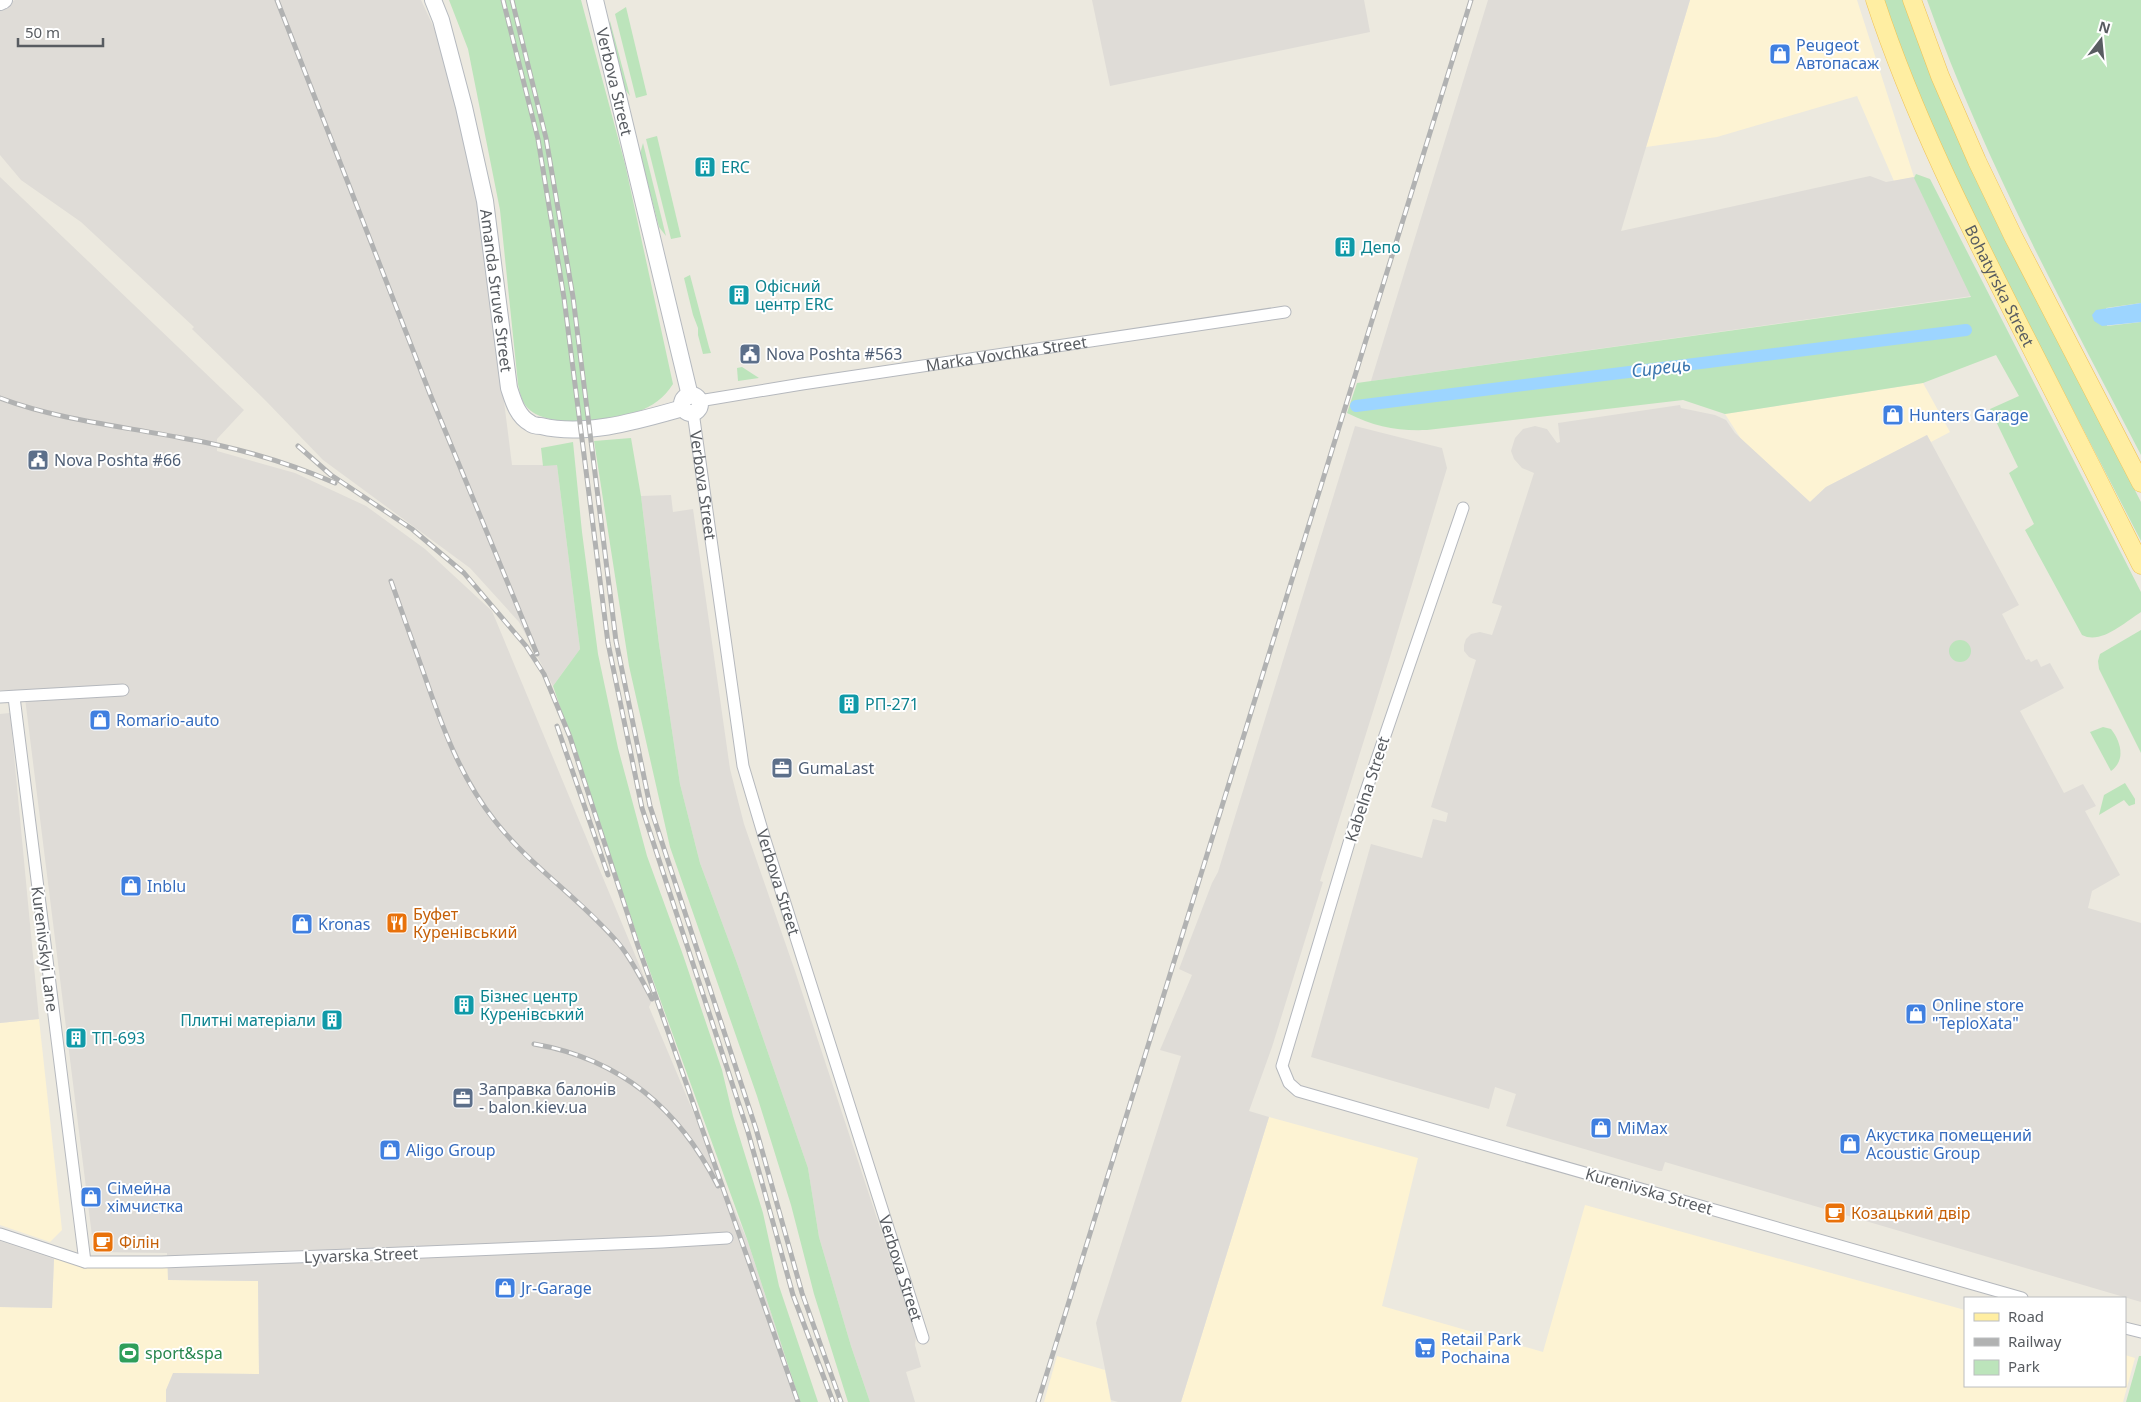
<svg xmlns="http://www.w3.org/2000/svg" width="2141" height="1402" font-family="'Noto Sans',sans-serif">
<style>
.commercial{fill:#fdf3d3}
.industrial{fill:#dfdcd7}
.green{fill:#bce4bb}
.water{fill:#9dd5ff}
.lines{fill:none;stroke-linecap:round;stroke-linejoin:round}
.canal{stroke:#9dd5ff;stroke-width:12}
.street-casing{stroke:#b5b8bd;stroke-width:13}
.secondary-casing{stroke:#b5b9bf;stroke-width:18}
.primary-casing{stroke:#f0c254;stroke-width:19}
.street{stroke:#fff;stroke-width:11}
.secondary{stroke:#fff;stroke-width:16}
.primary{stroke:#ffeea2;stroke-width:18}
.rail-casing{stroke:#b1b2b2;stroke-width:5}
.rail{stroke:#fff;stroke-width:3;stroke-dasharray:9;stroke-linecap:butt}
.labels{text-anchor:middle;stroke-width:4;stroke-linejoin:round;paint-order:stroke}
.shop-label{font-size:16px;fill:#366cbe;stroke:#fff;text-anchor:start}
.street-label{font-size:16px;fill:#585c61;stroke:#fff}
.culture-label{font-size:16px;fill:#0d838f;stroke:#fff;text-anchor:start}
.service-label{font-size:16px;fill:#4e5e75;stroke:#fff;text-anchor:start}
.food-label{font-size:16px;fill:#c56008;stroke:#fff;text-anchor:start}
.leisure-label{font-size:16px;fill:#27864d;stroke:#fff;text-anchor:start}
.water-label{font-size:18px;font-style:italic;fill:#3b76af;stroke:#fff}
</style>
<rect width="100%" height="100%" fill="#ece9df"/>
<!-- commercial -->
<g class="commercial">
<path d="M1690,0H1857L1914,177L1894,181L1857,96L1717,137L1646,147Z"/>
<path d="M1923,383L1950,432L1931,442L1927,435L1826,487L1810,502L1741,439L1725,414Z"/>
<path d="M39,1019L62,1230L50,1242L0,1225V1023Z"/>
<path d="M1269,1117L1418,1158L1382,1306L1543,1352L1585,1205L1965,1310V1386H2125V1355L2135,1358L2123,1402H1181Z"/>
<path d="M54,1259L100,1268H168V1280L258,1281L259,1374L174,1373L166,1390V1402H0V1307L52,1308Z"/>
<path d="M1057,1356L1105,1370L1111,1402H1044Z"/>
</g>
<!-- industrial -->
<g class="industrial">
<path d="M15,0H421L441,43L479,203L512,465H557L580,649L553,686L519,622L470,568L323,460L266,401L192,329L194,327L81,222L21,180L0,155V8Z"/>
<path d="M1092,0H1364L1370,32L1110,86Z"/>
<path d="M1488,0H1690L1621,231L1870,176L1886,182L1914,177L1972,296L1371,381Z"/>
<path d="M0,177L244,410L217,439V451L295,473L366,506L425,549L492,611L653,998L649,1007L748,1242L800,1402H166V1390L173,1373L259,1374L258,1281L168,1280L167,1253L94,1252L24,690H0Z"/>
<path d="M1680,405L1681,408L1715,415L1726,420L1735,433L1810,502L1826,487L1927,435L2019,605L2002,614L2026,660L2029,659L2031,662L2037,659L2041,667L2050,663L2064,688L2020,711L2064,793L2083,784L2096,806L2085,811L2120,875L2092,891L2088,908L2141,923V1302L1665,1162L1662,1171H1659L1506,1126L1516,1094L1495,1087L1489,1109L1311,1057L1371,844L1422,858L1433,819L1446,822L1448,813L1431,807L1476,660L1469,657L1464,651V645L1466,639L1471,634L1480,632L1492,635L1502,606L1492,603L1534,473L1522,468L1514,459L1511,451L1515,438L1523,429L1535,426L1547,429L1557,443L1560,442L1558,423Z"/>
<path d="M1355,426L1442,448L1447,468L1390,657L1320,881L1323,882L1272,1047L1249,1111L1269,1117L1181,1402H1118L1111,1400L1096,1323L1181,1056L1160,1050L1192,975L1179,969L1212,883L1218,872Z"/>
<path d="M671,495L673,512L693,509L730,769L744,824L795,971L916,1336L915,1345L921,1367L906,1372L915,1402H870L851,1346L819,1237L808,1168L737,963L700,863L680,784L659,644L641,496Z"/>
<path d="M10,713L39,1019L0,1023V714Z"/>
<path d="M0,1241L54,1259L52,1308L0,1307Z"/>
</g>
<!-- green -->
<g class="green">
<path d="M449,0H581L625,164L673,384C664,398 653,406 637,412C613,422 553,428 531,411C522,404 520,394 518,384L500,210L468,49Z"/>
<path d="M1882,0H1906L1982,192L2141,502V541L1950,172L1911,83Z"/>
<path d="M1927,0H2141V303L2106,308L2107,326L2141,322V455C2064,307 1983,158 1927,0Z"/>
<path d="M626,7L647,95L636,98L615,14Z"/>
<path d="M610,21L630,96L624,88L608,29Z"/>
<path d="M657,136L681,237L671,239L646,139Z"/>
<path d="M643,143L666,236L659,227L640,154Z"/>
<path d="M1916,174L1930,179L2141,592V612C2125,622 2101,645 2082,635L2025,530L2034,524L2009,473L2018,467L1990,409L2019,396L1996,355L1923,383L1725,414L1683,400L1427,430C1396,431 1375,427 1347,413L1357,383L1971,297L1914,178Z"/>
<path d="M690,275L709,347L711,353L703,354L698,335V328L693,315L684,278Z"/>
<path d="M742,367L759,378L738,381L737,368Z"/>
<path d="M631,438L641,496L659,644L680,784L700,863L737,963L808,1168L819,1237L851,1346L870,1402H848L814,1294L791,1205L757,1096L670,847L629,666L594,441Z"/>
<path d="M573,442L582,532L598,654L618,748L647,856L683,955L722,1070L733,1116L763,1213L779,1286L818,1402H800L748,1242L640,944L553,686L580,649L557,465L543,466L541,448Z"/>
<path d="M2141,630V753L2099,669L2098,661L2100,654Z"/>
<circle cx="1960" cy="651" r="11"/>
<path d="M2103,727L2111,729C2121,742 2126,760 2111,771L2090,732Z"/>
<path d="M2125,783L2135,799V804L2129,806L2124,800L2099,815L2104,795Z"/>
<path d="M2139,1356H2141V1402H2126Z"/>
</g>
<!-- water -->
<path class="water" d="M2141,303V322L2102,326L2094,321L2092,315L2096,310Z"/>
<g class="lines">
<!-- canal -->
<path class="canal" d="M1356,406L1966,330"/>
<!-- street casing -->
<g class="street-casing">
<g id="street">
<path id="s1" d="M699,401L802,384L1285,312"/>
<path id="s2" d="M693,412L743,766L765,840L923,1338"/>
<path d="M1463,508L1354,826L1282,1066L1289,1083L1298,1091L2022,1298"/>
<path d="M0,697L123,690"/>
<path d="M14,697L85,1262"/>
<path d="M0,1234L85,1262H162L377,1254L662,1242L727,1238"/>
<path d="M2125,1328L2141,1332"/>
</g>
</g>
<!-- secondary casing -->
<g class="secondary-casing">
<g id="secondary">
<path id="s3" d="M433,0L441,20L464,107L485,201L509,388C513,400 517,416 530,423C532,425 537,426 541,426C586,437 640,420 683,408"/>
<path id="s4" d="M595,0L690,396"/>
<path d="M0,2L4,0"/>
<circle cx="691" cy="404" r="9"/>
</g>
</g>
<!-- primary casing -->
<g class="primary-casing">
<g id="primary">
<path id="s5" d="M1875,0C1913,116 1968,224 2023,332C2063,410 2102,487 2141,565"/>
<path d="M1912,0L1940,76L1977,161L2013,236L2141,483"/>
</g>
</g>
<!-- street -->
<use href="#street" class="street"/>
<!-- secondary -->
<use href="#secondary" class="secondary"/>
<!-- primary -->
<use href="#primary" class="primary"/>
<!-- rail casing -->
<g class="rail-casing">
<g id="rail">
<path d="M277,0L430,394L537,654"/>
<path d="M503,0L538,139L564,298L608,643L642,808L748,1132L793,1295L833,1402"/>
<path d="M512,0L546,138L573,297L616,641L650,806L756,1129L802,1293L841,1402"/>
<path d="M0,398C59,420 121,426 182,438C235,447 287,462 335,483"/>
<path d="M298,446L331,475L412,529L464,573L526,646L544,674L570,737L638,946L798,1402"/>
<path d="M391,581C402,612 413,643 424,674C442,726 460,777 495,821C531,867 581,899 619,944C632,960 642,980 652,999"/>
<path d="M557,726L608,875"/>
<path d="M534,1044C621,1059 679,1109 718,1186"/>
<path d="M1038,1402L1471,0"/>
</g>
</g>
<!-- rail -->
<use href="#rail" class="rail"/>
</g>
<!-- icons -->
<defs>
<g id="shop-square" transform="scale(1.125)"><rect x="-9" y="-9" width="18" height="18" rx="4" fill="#3f7fe0" stroke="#fff"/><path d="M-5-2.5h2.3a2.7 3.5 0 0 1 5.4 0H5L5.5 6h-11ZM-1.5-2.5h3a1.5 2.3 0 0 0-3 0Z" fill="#fff"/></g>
<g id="building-square" transform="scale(1.125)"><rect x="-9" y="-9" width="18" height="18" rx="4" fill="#0f9aa8" stroke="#fff"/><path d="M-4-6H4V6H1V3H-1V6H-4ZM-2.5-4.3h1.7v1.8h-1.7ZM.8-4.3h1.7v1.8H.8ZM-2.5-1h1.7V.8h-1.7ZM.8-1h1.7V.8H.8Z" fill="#fff"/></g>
<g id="civic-square" transform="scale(1.125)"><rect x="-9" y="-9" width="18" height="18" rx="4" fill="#5c6f8a" stroke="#fff"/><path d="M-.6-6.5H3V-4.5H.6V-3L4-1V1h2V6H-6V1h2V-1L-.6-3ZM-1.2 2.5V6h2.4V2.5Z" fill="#fff"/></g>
<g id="office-square" transform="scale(1.125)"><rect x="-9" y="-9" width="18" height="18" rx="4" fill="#5c6f8a" stroke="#fff"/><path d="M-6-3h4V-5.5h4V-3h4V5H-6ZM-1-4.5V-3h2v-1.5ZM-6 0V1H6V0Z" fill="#fff"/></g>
<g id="restaurant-square" transform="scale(1.125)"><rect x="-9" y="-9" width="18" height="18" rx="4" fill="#e8710a" stroke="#fff"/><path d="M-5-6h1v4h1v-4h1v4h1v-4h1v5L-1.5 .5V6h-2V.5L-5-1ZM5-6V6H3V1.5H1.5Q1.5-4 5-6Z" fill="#fff"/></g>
<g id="cafe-square" transform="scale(1.125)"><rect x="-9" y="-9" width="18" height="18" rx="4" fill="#e8710a" stroke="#fff"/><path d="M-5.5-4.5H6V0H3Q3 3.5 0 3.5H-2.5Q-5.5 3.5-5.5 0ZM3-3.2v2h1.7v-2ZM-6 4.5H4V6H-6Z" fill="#fff"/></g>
<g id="supermarket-square" transform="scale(1.125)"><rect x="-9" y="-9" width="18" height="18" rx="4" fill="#3f7fe0" stroke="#fff"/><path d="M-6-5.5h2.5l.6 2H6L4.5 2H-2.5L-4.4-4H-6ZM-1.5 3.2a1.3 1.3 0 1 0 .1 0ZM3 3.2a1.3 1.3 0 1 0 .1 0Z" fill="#fff"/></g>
<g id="stadium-square" transform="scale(1.125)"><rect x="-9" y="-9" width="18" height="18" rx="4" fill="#2e9e5b" stroke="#fff"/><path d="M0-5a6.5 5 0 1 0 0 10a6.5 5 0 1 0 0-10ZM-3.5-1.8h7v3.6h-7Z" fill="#fff"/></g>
</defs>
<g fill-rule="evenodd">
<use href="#shop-square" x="1780" y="54"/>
<use href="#building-square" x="705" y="167"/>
<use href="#building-square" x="1345" y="247"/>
<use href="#building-square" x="739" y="295"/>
<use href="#civic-square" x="750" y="354"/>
<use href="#shop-square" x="1893" y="415"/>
<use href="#civic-square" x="38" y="460"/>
<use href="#building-square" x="849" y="704"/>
<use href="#shop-square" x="100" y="720"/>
<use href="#office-square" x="782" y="768"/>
<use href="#shop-square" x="131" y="886"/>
<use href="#restaurant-square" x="397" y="923"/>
<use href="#shop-square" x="302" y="924"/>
<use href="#building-square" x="464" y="1005"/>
<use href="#shop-square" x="1916" y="1014"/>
<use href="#building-square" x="332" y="1020"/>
<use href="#building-square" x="76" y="1038"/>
<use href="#office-square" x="463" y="1098"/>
<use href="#shop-square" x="1601" y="1128"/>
<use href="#shop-square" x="1850" y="1144"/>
<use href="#shop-square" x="390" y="1150"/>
<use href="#shop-square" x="91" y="1197"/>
<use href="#cafe-square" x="1835" y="1213"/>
<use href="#cafe-square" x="103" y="1242"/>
<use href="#shop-square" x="505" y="1288"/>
<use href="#supermarket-square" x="1425" y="1348"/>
<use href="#stadium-square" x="129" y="1353"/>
</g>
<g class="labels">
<!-- shop labels -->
<g class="shop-label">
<text x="1796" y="51">Peugeot<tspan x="1796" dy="18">Автопасаж</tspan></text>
<text x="1909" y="421">Hunters Garage</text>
<text x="116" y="726">Romario-auto</text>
<text x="147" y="892">Inblu</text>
<text x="318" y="930">Kronas</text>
<text x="1932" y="1011">Online store<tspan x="1932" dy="18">"TeploXata"</tspan></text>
<text x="1617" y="1134">MiMax</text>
<text x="1866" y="1141">Акустика помещений<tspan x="1866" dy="18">Acoustic Group</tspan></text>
<text x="406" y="1156">Aligo Group</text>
<text x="107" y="1194">Сімейна<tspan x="107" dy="18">хімчистка</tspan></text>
<text x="521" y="1294">Jr-Garage</text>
<text x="1441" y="1345">Retail Park<tspan x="1441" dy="18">Pochaina</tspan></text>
</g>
<!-- street labels -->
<g class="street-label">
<text dy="6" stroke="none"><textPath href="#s4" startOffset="84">Verbova Street</textPath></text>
<text dy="6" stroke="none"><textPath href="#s5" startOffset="312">Bohatyrska Street</textPath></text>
<text dy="6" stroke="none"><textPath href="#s3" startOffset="298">Amanda Struve Street</textPath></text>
<text dy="6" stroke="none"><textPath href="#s1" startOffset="311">Marka Vovchka Street</textPath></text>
<text dy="6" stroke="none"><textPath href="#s2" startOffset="74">Verbova Street</textPath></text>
<text transform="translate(1367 789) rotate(-72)" y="6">Kabelna Street</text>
<text dy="6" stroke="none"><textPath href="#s2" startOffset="479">Verbova Street</textPath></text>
<text transform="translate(45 949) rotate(83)" y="6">Kurenivskyi Lane</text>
<text transform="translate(1649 1191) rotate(16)" y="6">Kurenivska Street</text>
<text transform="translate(361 1255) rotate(-2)" y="6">Lyvarska Street</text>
<text dy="6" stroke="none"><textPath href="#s2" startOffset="884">Verbova Street</textPath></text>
</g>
<!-- culture labels -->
<g class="culture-label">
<text x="721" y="173">ERC</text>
<text x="1361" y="253">Депо</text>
<text x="755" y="292">Офісний<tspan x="755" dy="18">центр ERC</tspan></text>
<text x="865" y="710">РП-271</text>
<text x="480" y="1002">Бізнес центр<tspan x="480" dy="18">Куренівський</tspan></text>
<text x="316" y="1026" text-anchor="end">Плитні матеріали</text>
<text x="92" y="1044">ТП-693</text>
</g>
<!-- service labels -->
<g class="service-label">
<text x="766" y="360">Nova Poshta #563</text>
<text x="54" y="466">Nova Poshta #66</text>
<text x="798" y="774">GumaLast</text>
<text x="479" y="1095">Заправка балонів<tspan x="479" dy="18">- balon.kiev.ua</tspan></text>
</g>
<!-- food labels -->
<g class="food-label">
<text x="413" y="920">Буфет<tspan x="413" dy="18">Куренівський</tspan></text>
<text x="1851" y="1219">Козацький двір</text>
<text x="119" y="1248">Філін</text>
</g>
<!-- leisure labels -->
<g class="leisure-label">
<text x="145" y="1359">sport&amp;spa</text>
</g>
<!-- water labels -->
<g class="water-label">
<text transform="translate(1661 368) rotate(-7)" y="6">Сирець</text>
</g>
</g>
<!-- legend -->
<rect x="1964" y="1297" width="162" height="90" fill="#ffffff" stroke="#bcbec0"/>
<rect x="1974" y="1313" width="25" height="8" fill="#ffeea2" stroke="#bcbec0"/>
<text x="2008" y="1322" font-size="15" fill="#585c61">Road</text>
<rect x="1974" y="1338" width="25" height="8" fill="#b1b2b2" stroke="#bcbec0"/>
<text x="2008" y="1347" font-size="15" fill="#585c61">Railway</text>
<rect x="1974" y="1360" width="25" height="15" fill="#bce4bb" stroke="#bcbec0"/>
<text x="2008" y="1372" font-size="15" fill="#585c61">Park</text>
<!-- north arrow -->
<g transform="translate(2101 40) rotate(16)" stroke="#ffffff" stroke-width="4" paint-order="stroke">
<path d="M0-4L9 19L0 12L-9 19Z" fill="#585c61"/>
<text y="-8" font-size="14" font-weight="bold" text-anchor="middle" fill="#585c61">N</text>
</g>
<!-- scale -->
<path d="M18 38v8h85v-8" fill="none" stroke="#585c61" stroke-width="2.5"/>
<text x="25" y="38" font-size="15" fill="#585c61" stroke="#ffffff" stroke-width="4" paint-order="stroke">50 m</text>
</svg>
